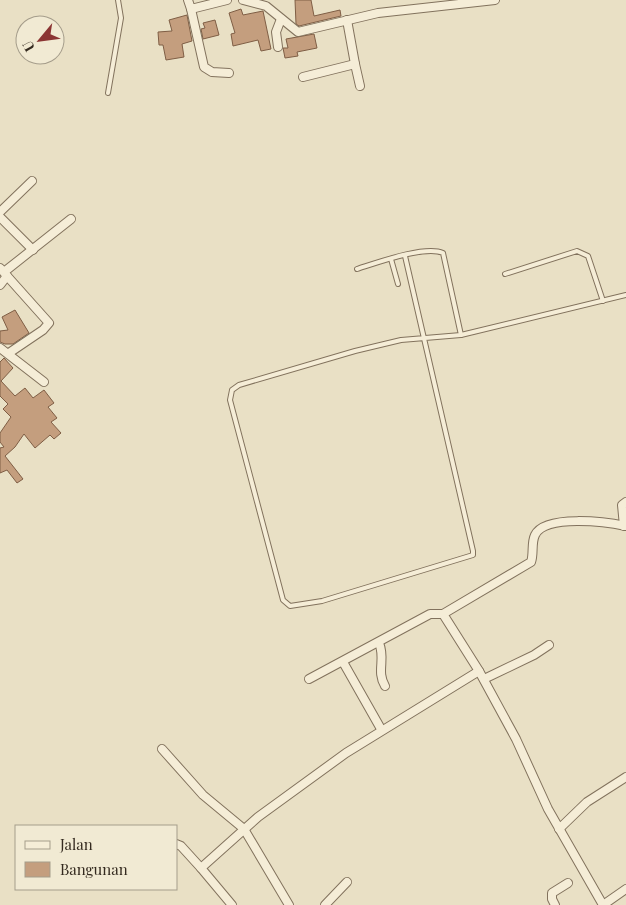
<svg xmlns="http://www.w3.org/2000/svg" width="626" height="905" font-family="'Playfair Display',serif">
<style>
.building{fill:#c49e7e;stroke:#7f5e45}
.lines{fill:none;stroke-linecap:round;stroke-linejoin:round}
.lane-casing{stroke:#82725d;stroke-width:6}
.street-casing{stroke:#82725d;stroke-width:10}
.lane{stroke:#f5edd7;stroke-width:4}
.street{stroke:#f5edd7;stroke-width:8}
</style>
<rect width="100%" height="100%" fill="#e9e0c5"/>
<!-- building -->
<g class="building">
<path d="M295,0H311L314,16L340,10L341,16L299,26L296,24Z"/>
<path d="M241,9L243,15L263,11L271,49L261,51L258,40L233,46L231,34L235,33L229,13Z"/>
<path d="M187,15L192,41L182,44L184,57L166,60L163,45H159L158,32L172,31L169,20Z"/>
<path d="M215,20L219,35L203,39L201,29L205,28L203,23Z"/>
<path d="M314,34L317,48L297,52L298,56L285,58L283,48H288L286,39Z"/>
<path d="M15,310L29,333L13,344H5L0,342V331L8,330L2,317Z"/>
<path d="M4,358L13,368L1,381L15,396L25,388L33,398L44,390L54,403L48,407L57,418L51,422L61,433L54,439L50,435L35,448L24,434L15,447L5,456L23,479L17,483L7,470L0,473V448L4,447L0,442V433L11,417L3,409L8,404L0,396V362Z"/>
</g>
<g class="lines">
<!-- lane casing -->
<g class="lane-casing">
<g id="lane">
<path d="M108,93L121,18L118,0"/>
<path d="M405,256L473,551V555L322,601L290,606L283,600L230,400L232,390L239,385L355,351L401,340L461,335L626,295"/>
<path d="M391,259L398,284"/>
<path d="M357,269C376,263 425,245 443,253L461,335"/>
<path d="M505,274L577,251L588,256L603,301"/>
</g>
</g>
<!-- street casing -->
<g class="street-casing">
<g id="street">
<path d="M188,0L191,9L227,0"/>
<path d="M243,0L266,6L298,32L378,13L495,0"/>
<path d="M191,9L204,67L212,72L229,73"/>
<path d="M278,47L276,32L281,19"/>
<path d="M355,64L360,86"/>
<path d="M303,77L355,64L347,20"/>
<path d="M0,212L32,181"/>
<path d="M0,217L33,250"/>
<path d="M0,268L7,276L0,285"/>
<path d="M4,272L71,219"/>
<path d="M7,276L49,323L43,330L9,353"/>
<path d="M0,348L44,382"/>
<path d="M624,526L622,505L626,502"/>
<path d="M379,643C386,659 376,671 385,686"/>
<path d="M343,662L381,729"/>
<path d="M479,671L443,614L531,562C534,554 531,543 535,535C545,514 607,522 626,526"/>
<path d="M309,679L430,614H443"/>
<path d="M484,679L534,655L549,645"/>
<path d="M162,749L203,795L244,829L289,905"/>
<path d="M559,829L587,802L626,777"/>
<path d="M176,844L181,846L201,868"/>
<path d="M232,905L201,868L258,817L346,753L479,671L516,739L548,809L603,905"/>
<path d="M325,905L347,882"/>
<path d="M555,905L552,899V893L568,883"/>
<path d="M603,905L626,889"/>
</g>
</g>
<!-- lane -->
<use href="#lane" class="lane"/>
<!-- street -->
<use href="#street" class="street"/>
</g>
<!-- legend -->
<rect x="15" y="825" width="162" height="65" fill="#f1ead3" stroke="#a59d8b"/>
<rect x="25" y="841" width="25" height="8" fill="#f5edd7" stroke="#a59d8b"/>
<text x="60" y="850" font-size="15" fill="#342a1f">Jalan</text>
<rect x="25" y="862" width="25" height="15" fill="#c49e7e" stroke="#a59d8b"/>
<text x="60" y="875" font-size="15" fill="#342a1f">Bangunan</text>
<!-- north arrow -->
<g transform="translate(40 40) rotate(241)"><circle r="24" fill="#f1ead3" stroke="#a59d8b"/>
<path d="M0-4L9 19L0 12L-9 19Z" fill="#8b3533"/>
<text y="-8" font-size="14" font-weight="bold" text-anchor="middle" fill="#342a1f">U</text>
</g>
</svg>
